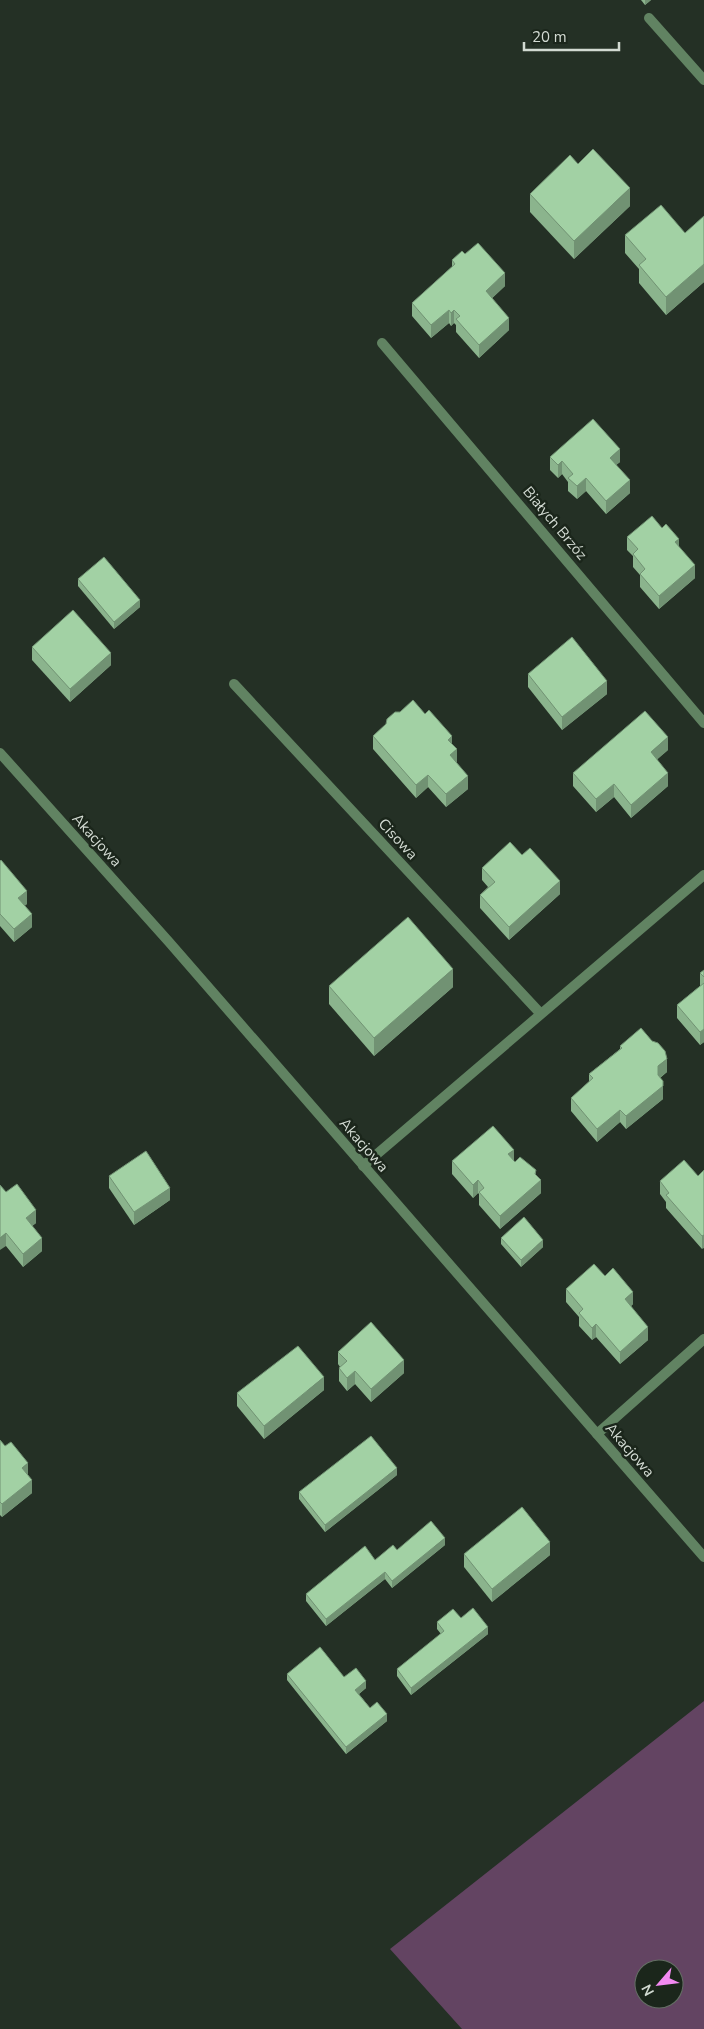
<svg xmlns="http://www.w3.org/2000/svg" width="704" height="2029" font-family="'Nunito Sans',sans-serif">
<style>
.green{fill:#634462;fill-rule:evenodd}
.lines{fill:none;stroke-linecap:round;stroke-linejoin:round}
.service{stroke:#618362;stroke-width:10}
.minor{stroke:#618362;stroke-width:10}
.wall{fill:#8bb48d}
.shaded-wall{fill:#719273}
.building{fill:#a2d1a4;stroke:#719273}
.labels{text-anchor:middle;stroke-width:5;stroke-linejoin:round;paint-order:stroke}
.street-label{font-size:15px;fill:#d2dad2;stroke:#1b261b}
</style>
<rect width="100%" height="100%" fill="#243025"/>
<!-- green -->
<path class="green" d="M704,1701V2029H462L390,1949ZM644,1969H674V1999H644Z"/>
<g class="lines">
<!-- service -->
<g class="service">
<path d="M649,18L704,80"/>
<path d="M382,343L704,723"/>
<path d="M234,684L540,1013"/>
<path d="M597,1434L704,1339"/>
</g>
<!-- minor -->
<g class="minor">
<path d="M0,753L169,942L704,1557"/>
<path d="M363,1166L704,875"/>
</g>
</g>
<!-- wall -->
<g class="wall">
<path d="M641,0H651L645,5Z"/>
<path d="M530,194L630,206L574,259L530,212Z"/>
<path d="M704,216V282L666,315L639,283V269L625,253V235L685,233Z"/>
<path d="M465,254L505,286L492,298L509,330L479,358L456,332V325L454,323L451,326L449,323L431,338L412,316V303L452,267V260Z"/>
<path d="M550,457L620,462L616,465L630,493L606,514L586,491L577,499L568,491V482L562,474L558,478L550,470Z"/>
<path d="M627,537L679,547L695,578L659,609L640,587V575L633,567V556L627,550Z"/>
<path d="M78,579L140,607L114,629L78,586Z"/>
<path d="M32,647L111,665L70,702L32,660Z"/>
<path d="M528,674L607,694L562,730L528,687Z"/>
<path d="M386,724L452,745L456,763L468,789L446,807L428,787L416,798L373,749V736Z"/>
<path d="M668,750L657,759L668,786L631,818L614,797L596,812L573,786V773Z"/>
<path d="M0,861L27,904L25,905L32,927L14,942L0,926Z"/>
<path d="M482,868L560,894L509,940L480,908V895L488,887L482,880Z"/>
<path d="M704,970V1042L700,1045L677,1018V1005L700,986V973Z"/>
<path d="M329,986L453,987L374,1056L329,1004Z"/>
<path d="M620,1046L667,1072L660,1078L663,1099L626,1129L620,1122L597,1142L571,1111V1098L589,1082V1074L620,1049Z"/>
<path d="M452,1161L515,1162L536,1175L541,1193L500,1229L479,1205V1194L478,1193L473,1198L452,1174Z"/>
<path d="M704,1170L702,1249L666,1208V1202L660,1194V1181L698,1176Z"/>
<path d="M109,1176L170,1200L134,1225L109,1188Z"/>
<path d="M6,1192L36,1223L32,1226L42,1251L23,1267L6,1246Z"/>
<path d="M501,1238L543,1247L521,1267L501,1244Z"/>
<path d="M605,1276L633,1304L631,1306L648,1340L620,1364L596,1337L592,1340L579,1326V1317L566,1302V1289Z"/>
<path d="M338,1352L404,1373L371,1402L355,1384L347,1391L339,1381V1368L340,1367L338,1364Z"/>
<path d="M324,1390L264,1439L237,1406V1393Z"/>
<path d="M0,1440L28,1475L32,1493L2,1517L0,1515Z"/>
<path d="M397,1475L325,1532L299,1499V1492Z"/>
<path d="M445,1545L392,1588L385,1579L326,1626L306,1601V1594L397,1550Z"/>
<path d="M464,1554L550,1555L492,1602L464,1567Z"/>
<path d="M461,1618L488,1634L411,1695L397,1676V1669L441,1634L437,1629V1622Z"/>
<path d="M287,1674L344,1677L366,1688L359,1694L370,1708L387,1721L346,1754L287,1680Z"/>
</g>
<!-- shaded-wall -->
<g class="shaded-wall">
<path d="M645,0H651L645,5Z"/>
<path d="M630,188V206L574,259V241Z"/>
<path d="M704,264V282L666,315V297Z"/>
<path d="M505,273V286L486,304V291Z"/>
<path d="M449,310V323L431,338V325Z"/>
<path d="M454,310V323L451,326V313Z"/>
<path d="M509,318V330L479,358V345Z"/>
<path d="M620,449V462L610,470V458Z"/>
<path d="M562,461V474L558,478V465Z"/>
<path d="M586,478V491L577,499V486Z"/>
<path d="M630,480V493L606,514V501Z"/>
<path d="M679,539V552L675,542Z"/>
<path d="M695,565V578L659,609V596Z"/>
<path d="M140,600V607L114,629V622Z"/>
<path d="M111,653V665L70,702V689Z"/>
<path d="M607,681V694L562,730V717Z"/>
<path d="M452,736V749L448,740Z"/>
<path d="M668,737V750L651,765V752Z"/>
<path d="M457,749V762L450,768V755Z"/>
<path d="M668,773V786L631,818V805Z"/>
<path d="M428,775V787L416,798V785Z"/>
<path d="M468,776V789L446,807V794Z"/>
<path d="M614,784V797L596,812V799Z"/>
<path d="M560,881V894L509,940V927Z"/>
<path d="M27,891V904L18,911V898Z"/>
<path d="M32,914V927L14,942V929Z"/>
<path d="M453,969V987L374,1056V1038Z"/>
<path d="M704,1029V1042L700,1045V1032Z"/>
<path d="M667,1059V1072L658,1079V1066Z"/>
<path d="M663,1081V1099L626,1129V1116Z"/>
<path d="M620,1110V1122L597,1142V1129Z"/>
<path d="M514,1150V1163L508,1154Z"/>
<path d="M536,1170V1183L541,1180V1193L500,1229V1216L535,1174Z"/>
<path d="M478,1180V1193L473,1198V1185Z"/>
<path d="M170,1188V1200L134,1225V1212Z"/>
<path d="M36,1210V1223L26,1231V1218Z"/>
<path d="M6,1233V1246L0,1250V1238Z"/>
<path d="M704,1235V1248L702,1249V1236Z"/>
<path d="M42,1238V1251L23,1267V1254Z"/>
<path d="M543,1240V1247L521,1267V1260Z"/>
<path d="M633,1292V1304L625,1312V1299Z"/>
<path d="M596,1324V1337L592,1340V1328Z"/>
<path d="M648,1327V1340L620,1364V1352Z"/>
<path d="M404,1360V1373L371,1402V1389Z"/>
<path d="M355,1371V1384L347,1391V1378Z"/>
<path d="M324,1377V1390L264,1439V1426Z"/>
<path d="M28,1463V1476L22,1468Z"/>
<path d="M397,1468V1475L325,1532V1525Z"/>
<path d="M32,1480V1493L2,1517V1504Z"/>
<path d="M445,1538V1545L392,1588V1581Z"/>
<path d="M550,1542V1555L492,1602V1589Z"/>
<path d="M385,1572V1579L326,1626V1619Z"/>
<path d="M488,1627V1634L411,1695V1688Z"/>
<path d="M366,1681V1688L355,1697V1690Z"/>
<path d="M387,1714V1721L346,1754V1747Z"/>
</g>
<!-- building -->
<g class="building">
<path d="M593,149L630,188L574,241L530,194L570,155L578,164Z"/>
<path d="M661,205L685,233L704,216V264L666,297L639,265L646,259L625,235Z"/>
<path d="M478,243L505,273L486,291L509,318L479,345L456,319L460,316L454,310L451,313L449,310L431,325L412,303L455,264L452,260L462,251L465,254Z"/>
<path d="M593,419L620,449L610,458L630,480L606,501L586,478L577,486L568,478L573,474L562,461L558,465L550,457Z"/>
<path d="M652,516L662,528L666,524L679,539L675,542L695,565L659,596L640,574L645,569L633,554L638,549L627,537Z"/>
<path d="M104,557L140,600L114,622L78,579Z"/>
<path d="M73,610L111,653L70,689L32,647Z"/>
<path d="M572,637L607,681L562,717L528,674Z"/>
<path d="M413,700L425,714L429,710L452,736L448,740L457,749L450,755L468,776L446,794L428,775L416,785L373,736L386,724L387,719L395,712H400Z"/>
<path d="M645,711L668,737L651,752L668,773L631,805L614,784L596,799L573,773Z"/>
<path d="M510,842L522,855L530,848L560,881L509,927L480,895L495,882L482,868Z"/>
<path d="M1,860L27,891L18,898L32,914L14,929L0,914V861Z"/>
<path d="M408,917L453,969L374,1038L329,986Z"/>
<path d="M704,970V977L700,973Z"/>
<path d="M704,983V1029L700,1032L677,1005Z"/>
<path d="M641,1028L652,1041L658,1043L665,1051L667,1059L658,1066V1075L663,1081V1086L626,1116L620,1110L597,1129L571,1098L593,1078L589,1074L622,1048L620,1046Z"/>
<path d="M493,1126L514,1150L508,1154L515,1162L520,1157L536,1170L535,1174L541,1180L500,1216L479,1192L484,1188L478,1180L473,1185L452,1161Z"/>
<path d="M146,1151L170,1188L134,1212L109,1176Z"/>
<path d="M684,1160L698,1176L704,1170V1235L702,1236L666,1195L669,1193L660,1181Z"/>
<path d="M17,1184L36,1210L26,1218L42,1238L23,1254L6,1233L0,1238V1185L6,1192Z"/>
<path d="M524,1217L543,1240L521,1260L501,1238Z"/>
<path d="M594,1264L605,1276L613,1268L633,1292L625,1299L648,1327L620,1352L596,1324L592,1328L579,1313L583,1309L566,1289Z"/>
<path d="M371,1322L404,1360L371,1389L355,1371L347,1378L339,1368L347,1361L338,1352Z"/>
<path d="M298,1346L324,1377L264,1426L237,1393Z"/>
<path d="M371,1436L397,1468L325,1525L299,1492Z"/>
<path d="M0,1440L5,1446L11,1442L28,1463L22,1468L32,1480L2,1504L0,1502Z"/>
<path d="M522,1507L550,1542L492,1589L464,1554Z"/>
<path d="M431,1521L445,1538L392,1581L385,1572L326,1619L306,1594L365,1546L375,1560L393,1545L397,1550Z"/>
<path d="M473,1608L488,1627L411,1688L397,1669L444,1631L437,1622L453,1609L461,1618Z"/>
<path d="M320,1647L344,1677L356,1668L366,1681L355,1690L370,1708L377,1702L387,1714L346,1747L287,1674Z"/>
</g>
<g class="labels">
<!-- street labels -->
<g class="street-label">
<text transform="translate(555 523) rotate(50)" y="5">Białych Brzóz</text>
<text transform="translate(398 839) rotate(47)" y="5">Cisowa</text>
<text transform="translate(97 840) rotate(48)" y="5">Akacjowa</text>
<text transform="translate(364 1145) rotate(49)" y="5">Akacjowa</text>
<text transform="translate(630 1450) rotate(49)" y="5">Akacjowa</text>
</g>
</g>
<!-- north arrow -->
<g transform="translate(659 1984) rotate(242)"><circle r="24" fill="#1b261b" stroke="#646e64"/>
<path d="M0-4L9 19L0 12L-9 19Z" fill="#f38af2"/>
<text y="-8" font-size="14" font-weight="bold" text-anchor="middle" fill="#d2dad2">N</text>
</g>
<!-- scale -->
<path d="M524 42v8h95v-8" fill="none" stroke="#d2dad2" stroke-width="2.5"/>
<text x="532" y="42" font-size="15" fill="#d2dad2" stroke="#1b261b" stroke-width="4" paint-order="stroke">20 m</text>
</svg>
